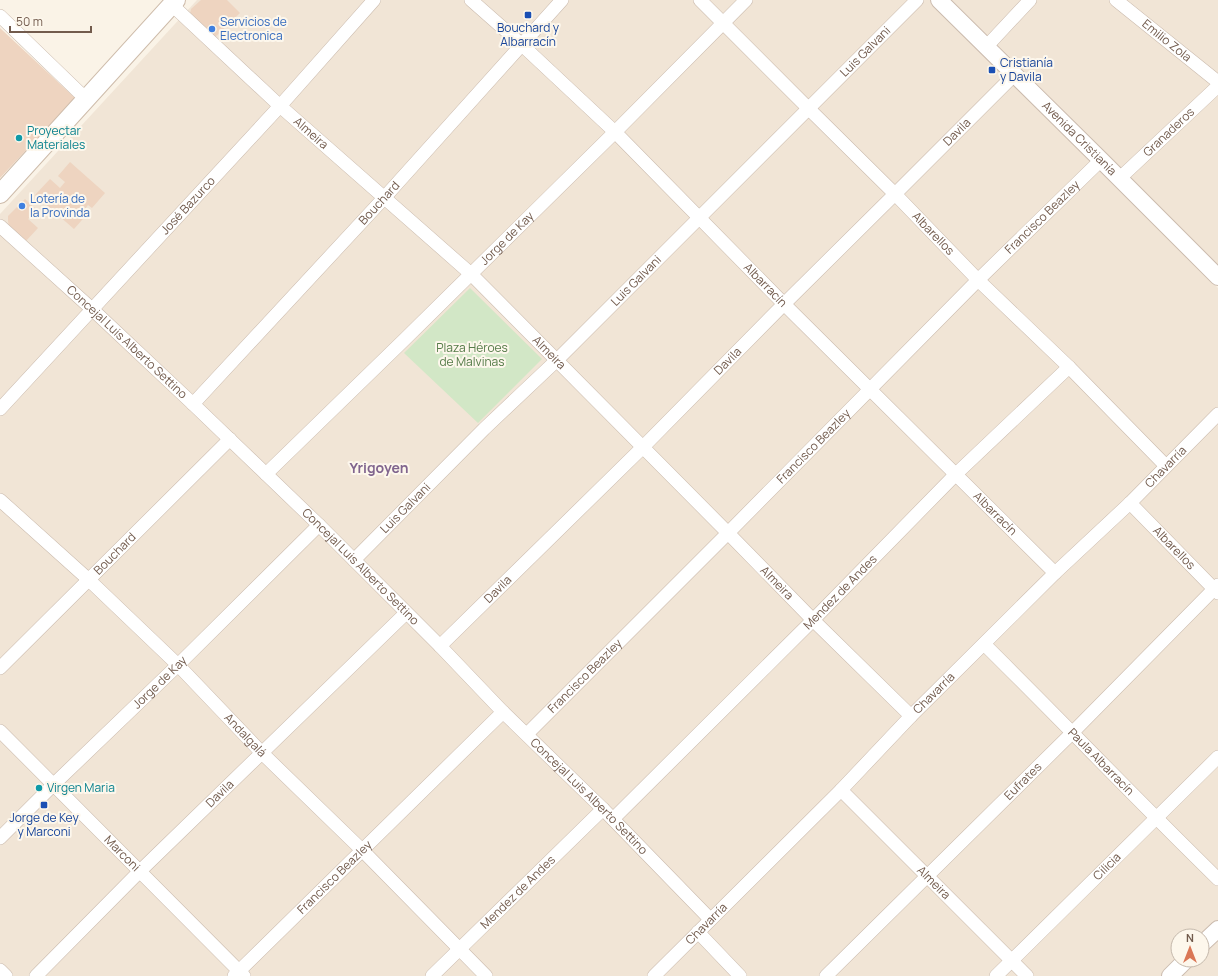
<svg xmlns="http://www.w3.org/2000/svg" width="1218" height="976" font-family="Manrope,sans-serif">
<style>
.residential{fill:#f1e5d6;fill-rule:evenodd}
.green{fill:#d2e7c6}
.building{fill:#eed4c0}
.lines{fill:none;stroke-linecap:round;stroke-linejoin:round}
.minor-casing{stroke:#cbbbae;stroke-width:14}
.tertiary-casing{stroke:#cbbbae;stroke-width:18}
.secondary-casing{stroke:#cebcab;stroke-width:20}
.minor{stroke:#fff;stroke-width:13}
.tertiary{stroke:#fff;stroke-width:16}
.secondary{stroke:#fff;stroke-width:18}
.transit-dot{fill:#1a4fb4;stroke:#fdf7ec;stroke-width:1.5}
.shop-dot{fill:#3f7fe0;stroke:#fdf7ec;stroke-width:1.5}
.culture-dot{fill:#0f9aa8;stroke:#fdf7ec;stroke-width:1.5}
.labels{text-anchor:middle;stroke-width:4;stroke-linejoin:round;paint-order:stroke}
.shop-label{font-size:12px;fill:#366cbe;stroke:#fdf7ec;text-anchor:start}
.transit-label{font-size:12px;fill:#164399;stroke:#fdf7ec}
.street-label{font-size:12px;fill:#725b4d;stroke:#fdf7ec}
.culture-label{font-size:12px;fill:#0d838f;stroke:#fdf7ec;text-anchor:start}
.park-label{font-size:12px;fill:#567c49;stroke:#fdf7ec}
.quarter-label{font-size:14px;font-weight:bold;fill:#81658e;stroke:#fdf7ec}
</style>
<rect width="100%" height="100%" fill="#faf3e7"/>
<!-- residential -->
<g class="residential">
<path d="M197,0H930L1218,288V976H0V214ZM1178,936H1202V960H1178Z"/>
<path d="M943,0H1218V272Z"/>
</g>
<!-- green -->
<path class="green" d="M470,288L542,359L478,423L404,353Z"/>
<!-- building -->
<g class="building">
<path d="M201,0H227L240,13L212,40L190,14L191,9Z"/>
<path d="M0,28L75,98L0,178Z"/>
<path d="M70,162L105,193L92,208L88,205L85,209L89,212L74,229L35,195L50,179L60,188L65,182L58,176Z"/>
<path d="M25,199L37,210L28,219L38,228L25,242L9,227L8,221V216Z"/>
</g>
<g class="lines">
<!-- minor casing -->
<g class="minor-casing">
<g id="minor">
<path id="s1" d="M471,0L522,45L615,132L784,304L1055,573"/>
<path id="s2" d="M700,0L808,108L895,194L978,280L1069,367L1166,466"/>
<path id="s3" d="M1116,0L1218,82"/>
<path id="s4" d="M172,5L280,106L471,274L728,533L813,620L911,716"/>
<path d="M0,16L86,99"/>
<path d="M987,46L1030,0"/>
<path id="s5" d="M1120,178L1218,86"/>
<path id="s6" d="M0,226L93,310L193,404L319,525L440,646L503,712L603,809L710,919"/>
<path id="s7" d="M193,404L384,198L562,0"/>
<path id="s8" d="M0,409L280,106L374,0"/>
<path id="s9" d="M266,474L405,339L615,132L746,0"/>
<path id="s10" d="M0,500L89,580L178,665L262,753L362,850L486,976"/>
<path id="s11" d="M1130,503L1218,593"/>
<path id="s12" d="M354,560L484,429L557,360L917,0"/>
<path id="s13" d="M984,644C1063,722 1139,802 1218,879"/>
<path id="s14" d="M440,646L643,447L784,304L895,194L1014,75"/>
<path id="s15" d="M0,668L230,439"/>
<path id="s16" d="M0,731L244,976"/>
<path id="s17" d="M527,734L728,533L978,280L1101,160"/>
<path id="s18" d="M841,790L1027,976"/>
<path id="s19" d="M613,819L813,620L956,474L1069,367"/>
<path id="s20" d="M0,838L53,785L178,665L319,525"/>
<path d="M698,932L740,976"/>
<path d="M0,970L6,976"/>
<path id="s21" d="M36,976L139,872L406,613"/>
<path id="s22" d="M234,976L503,712"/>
<path id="s23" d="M432,976L603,809"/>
<path id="s24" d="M654,976L841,790L911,716L1055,573L1130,503L1218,414"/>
<path id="s25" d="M826,976L1073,732L1218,585"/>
<path id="s26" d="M996,976L1218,757"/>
</g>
</g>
<!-- tertiary casing -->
<g class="tertiary-casing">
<g id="tertiary">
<path id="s27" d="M939,0L1101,160L1218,277"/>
<path d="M1202,944L1218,929"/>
<path d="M1170,976L1186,960"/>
</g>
</g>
<!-- secondary casing -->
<g class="secondary-casing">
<path id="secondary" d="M0,194L176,0"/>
</g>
<!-- minor -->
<use href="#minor" class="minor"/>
<!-- tertiary -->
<use href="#tertiary" class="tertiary"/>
<!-- secondary -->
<use href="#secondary" class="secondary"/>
</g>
<!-- markers -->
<g class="transit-dot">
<rect x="524" y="11" width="8" height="8" rx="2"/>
<rect x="988" y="66" width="8" height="8" rx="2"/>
<rect x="40" y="801" width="8" height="8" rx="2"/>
</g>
<g class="shop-dot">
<circle cx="212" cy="29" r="4"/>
<circle cx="22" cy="206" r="4"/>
</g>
<g class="culture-dot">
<circle cx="19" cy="138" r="4"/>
<circle cx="39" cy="788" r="4"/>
</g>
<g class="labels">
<!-- shop labels -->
<g class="shop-label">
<text x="220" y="26">Servicios de<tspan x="220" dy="14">Electronica</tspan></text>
<text x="30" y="203">Lotería de<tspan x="30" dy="14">la Provinda</tspan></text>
</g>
<!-- transit labels -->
<g class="transit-label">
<text x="528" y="32">Bouchard y<tspan x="528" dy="14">Albarracín</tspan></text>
<text x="1000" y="67" text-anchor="start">Cristianía<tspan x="1000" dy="14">y Davila</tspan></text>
<text x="44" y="822">Jorge de Key<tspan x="44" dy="14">y Marconi</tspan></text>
</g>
<!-- street labels -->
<g class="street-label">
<text dy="4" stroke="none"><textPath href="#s3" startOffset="65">Emilio Zola</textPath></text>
<text dy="4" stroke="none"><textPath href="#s12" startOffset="721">Luis Galvani</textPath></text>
<text dy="4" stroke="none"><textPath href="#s14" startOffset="729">Davila</textPath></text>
<text dy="4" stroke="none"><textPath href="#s5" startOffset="67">Granaderos</textPath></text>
<text dy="4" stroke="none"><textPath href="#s4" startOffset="189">Almeira</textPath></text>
<text dy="4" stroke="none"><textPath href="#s27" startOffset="197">Avenida Cristianía</textPath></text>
<text dy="4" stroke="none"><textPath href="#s7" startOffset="274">Bouchard</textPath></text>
<text dy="4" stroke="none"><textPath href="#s8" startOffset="277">José Bazurco</textPath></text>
<text dy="4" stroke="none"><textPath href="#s17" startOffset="730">Francisco Beazley</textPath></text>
<text dy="4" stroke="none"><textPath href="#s2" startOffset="330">Albarellos</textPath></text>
<text dy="4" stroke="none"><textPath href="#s9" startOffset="337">Jorge de Kay</textPath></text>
<text dy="4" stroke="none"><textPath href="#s12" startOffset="397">Luis Galvani</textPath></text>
<text dy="4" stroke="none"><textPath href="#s1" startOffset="410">Albarracín</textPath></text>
<text dy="4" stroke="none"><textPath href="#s6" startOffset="172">Concejal Luis Alberto Settino</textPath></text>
<text dy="4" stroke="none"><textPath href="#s4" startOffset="513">Almeira</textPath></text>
<text dy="4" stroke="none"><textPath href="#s14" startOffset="405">Davila</textPath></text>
<text dy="4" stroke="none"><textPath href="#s17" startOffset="406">Francisco Beazley</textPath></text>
<text dy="4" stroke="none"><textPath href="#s24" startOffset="722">Chavarría</textPath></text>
<text dy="4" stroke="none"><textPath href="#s12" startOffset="73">Luis Galvani</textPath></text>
<text dy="4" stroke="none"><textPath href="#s1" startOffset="734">Albarracín</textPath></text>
<text dy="4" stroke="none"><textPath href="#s11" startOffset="63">Albarellos</textPath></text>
<text dy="4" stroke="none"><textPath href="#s15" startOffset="162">Bouchard</textPath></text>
<text dy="4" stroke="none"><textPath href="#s6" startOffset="496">Concejal Luis Alberto Settino</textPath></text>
<text dy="4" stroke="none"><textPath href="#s4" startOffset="837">Almeira</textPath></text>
<text dy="4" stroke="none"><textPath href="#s14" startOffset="81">Davila</textPath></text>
<text dy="4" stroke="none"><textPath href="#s19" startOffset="321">Mendez de Andes</textPath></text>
<text dy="4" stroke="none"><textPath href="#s17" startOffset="82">Francisco Beazley</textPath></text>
<text dy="4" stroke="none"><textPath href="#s20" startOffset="223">Jorge de Kay</textPath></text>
<text dy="4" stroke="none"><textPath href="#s24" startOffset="398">Chavarría</textPath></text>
<text dy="4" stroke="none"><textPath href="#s10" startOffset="340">Andalgalá</textPath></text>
<text dy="4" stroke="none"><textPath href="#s13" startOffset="166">Paula Albarracín</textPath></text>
<text dy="4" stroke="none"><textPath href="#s25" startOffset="277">Eufrates</textPath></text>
<text dy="4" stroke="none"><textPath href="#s21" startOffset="259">Davila</textPath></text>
<text dy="4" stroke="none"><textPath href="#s6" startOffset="820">Concejal Luis Alberto Settino</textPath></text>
<text dy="4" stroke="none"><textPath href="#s16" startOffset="173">Marconi</textPath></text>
<text dy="4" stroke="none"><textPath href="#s26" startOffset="156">Cilicia</textPath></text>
<text dy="4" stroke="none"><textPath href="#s22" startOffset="141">Francisco Beazley</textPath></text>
<text dy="4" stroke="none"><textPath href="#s18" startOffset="131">Almeira</textPath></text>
<text dy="4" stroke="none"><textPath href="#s23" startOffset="120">Mendez de Andes</textPath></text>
<text dy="4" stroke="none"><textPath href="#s24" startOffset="74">Chavarría</textPath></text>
</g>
<!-- culture labels -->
<g class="culture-label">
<text x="27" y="135">Proyectar<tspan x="27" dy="14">Materiales</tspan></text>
<text x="47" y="792">Virgen Maria</text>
</g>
<!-- park labels -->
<g class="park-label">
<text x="472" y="352">Plaza Héroes<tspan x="472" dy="14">de Malvinas</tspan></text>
</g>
<!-- quarter labels -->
<g class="quarter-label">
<text x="379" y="473">Yrigoyen</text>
</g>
</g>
<!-- north arrow -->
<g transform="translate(1190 948)"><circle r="19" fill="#fdf7ec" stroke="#c5b9ac"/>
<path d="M0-3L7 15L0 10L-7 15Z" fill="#da7756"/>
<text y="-6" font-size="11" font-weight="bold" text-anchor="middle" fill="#725b4d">N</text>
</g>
<!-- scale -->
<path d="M10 26v6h81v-6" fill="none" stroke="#725b4d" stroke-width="2"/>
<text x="16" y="26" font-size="12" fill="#725b4d" stroke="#fdf7ec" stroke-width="3" paint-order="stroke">50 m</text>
</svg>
